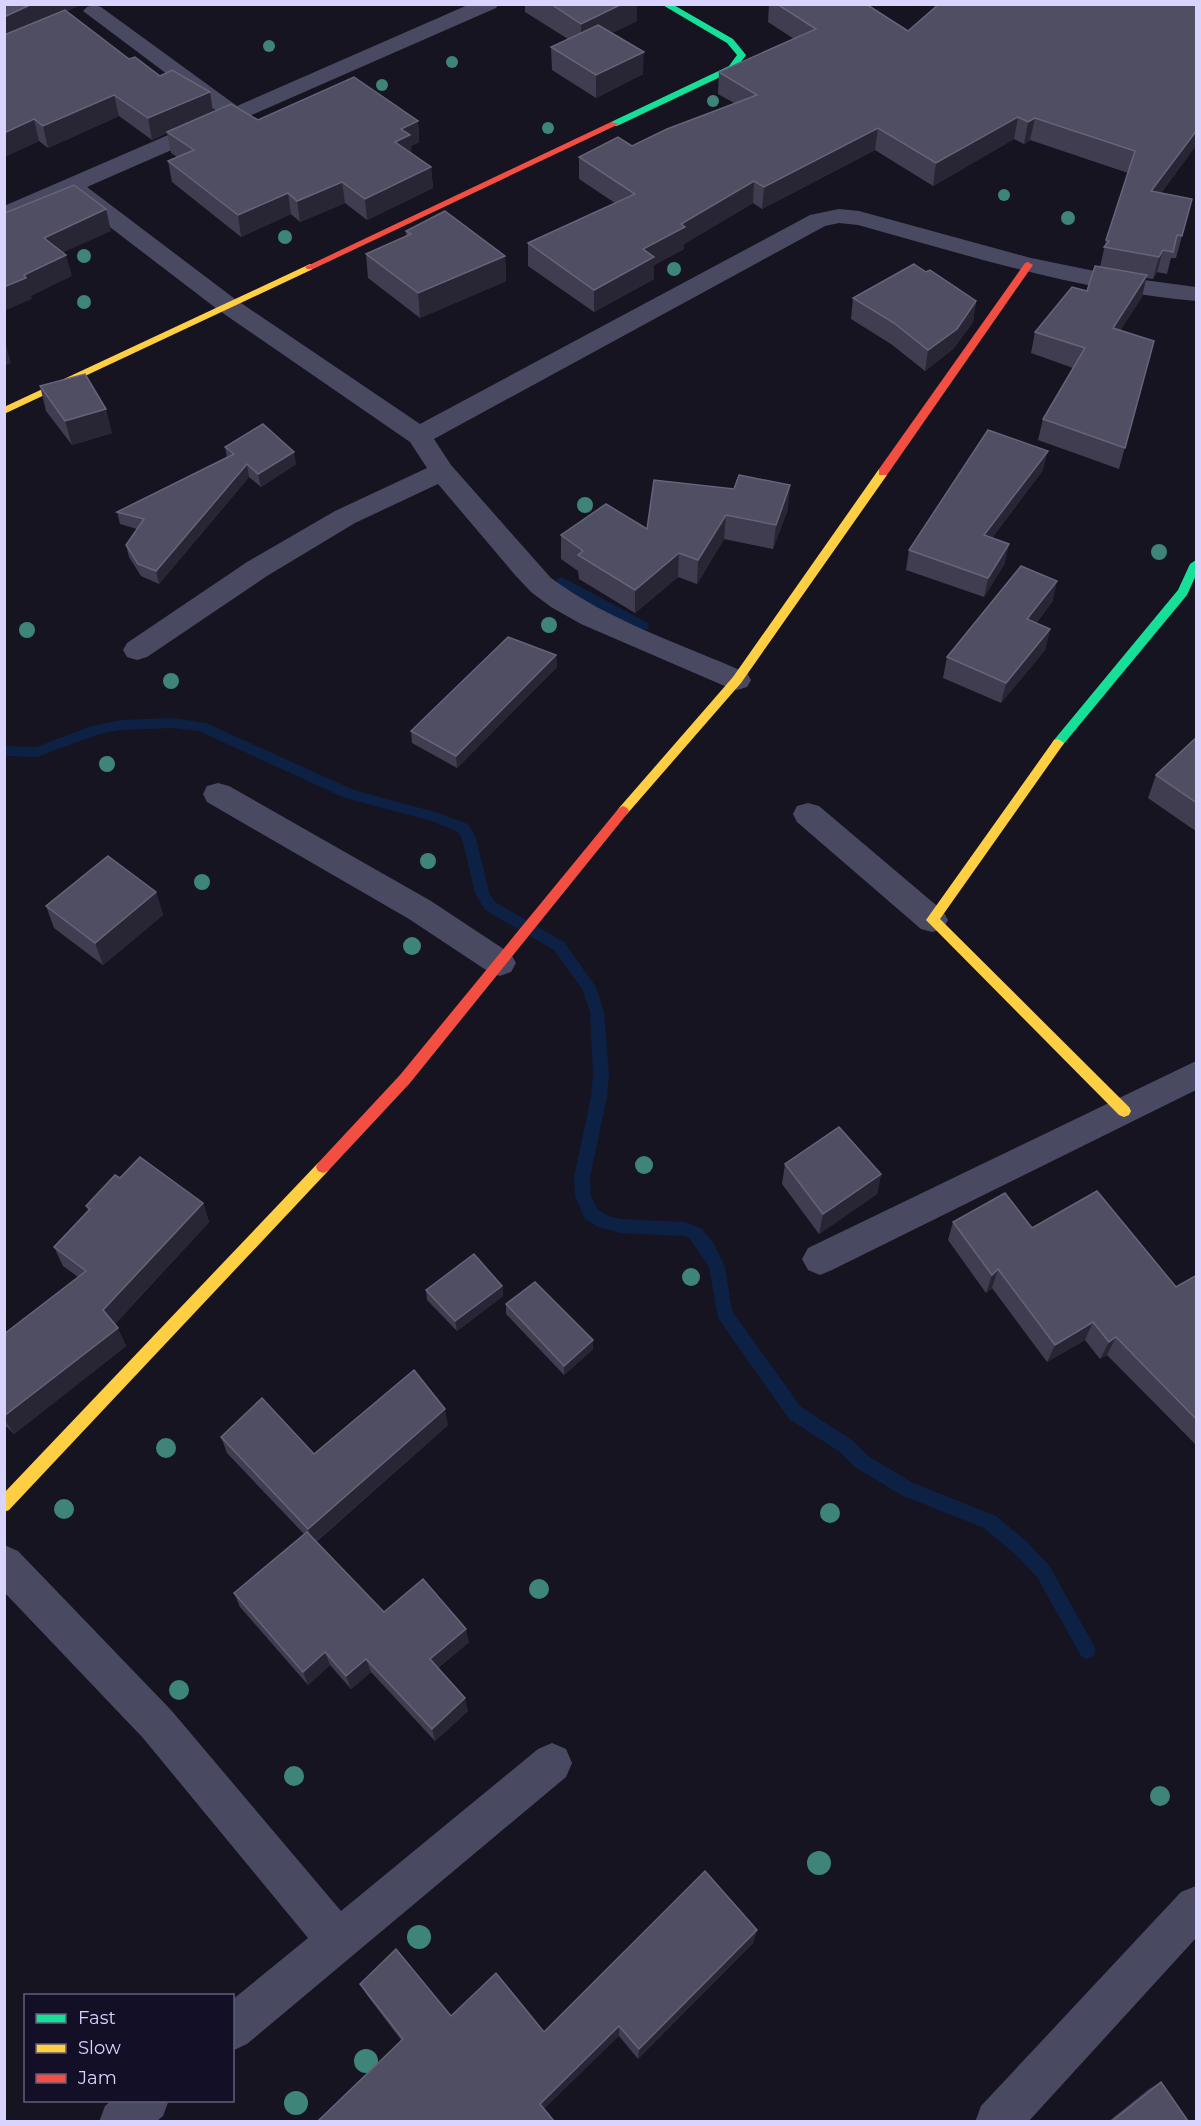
<svg xmlns="http://www.w3.org/2000/svg" width="1201" height="2126" font-family="Montserrat,sans-serif">
<style>
.lines{fill:none;stroke-linecap:round;stroke-linejoin:round}
.stream{fill:#0d2144;fill-rule:evenodd}
.street{fill:#4a4962;fill-rule:evenodd}
.fast{fill:#16e098;fill-rule:evenodd}
.slow{fill:#ffcf43;fill-rule:evenodd}
.jam{fill:#f24e42;fill-rule:evenodd}
.tree{fill:#3e8478}
.wall{fill:#403d50}
.shaded-wall{fill:#282635}
.building{fill:#504e63;stroke:#66637b;stroke-width:1.5}
</style>
<rect width="100%" height="100%" fill="#161421"/>
<g class="lines">
<!-- stream -->
<g class="stream">
<path d="M562,577L648,623L649,626L648,629C633,633 573,594 558,584L556,581L558,578Z"/>
<path d="M173,718L206,723L354,790L435,812L468,824L476,838L489,892L495,902L564,942L596,987L604,1012L609,1074L607,1097L590,1177L591,1196L597,1209L608,1216L621,1219L685,1222L702,1229L714,1244L725,1267L732,1311L801,1407L852,1440L867,1455L913,1483L996,1516L1026,1541L1049,1565L1093,1644L1096,1650L1093,1656L1087,1659L1081,1656L1037,1577L1014,1553L984,1528L901,1495L855,1467L840,1452L789,1419L718,1318L709,1267L690,1239L684,1236L621,1233L598,1227L585,1219L575,1196L574,1177L591,1097L593,1074L590,1012L582,989L554,950L485,910L475,893L462,839L458,832L432,821L345,798L199,731L173,728L121,730L99,734L37,757L4,756V746L36,747L92,726L121,720Z"/>
</g>
<!-- street -->
<g class="street">
<path d="M470,4H499L496,8L87,187L235,299L420,424L810,215L839,209L859,211L1031,258L1129,278L1196,287V301C1081,291 969,256 858,225L839,223L825,226L434,439L451,465L551,578C609,621 681,644 747,673L751,680L747,687L737,690L727,687L581,624L551,607L531,592L515,575L438,484L355,523L267,576L147,657L137,660L127,657L123,650L127,643L247,562L335,511L427,468L410,442L217,309L68,195L4,222V206L219,113L83,11L87,7L94,5L101,7L237,106Z"/>
<path d="M218,783L229,786L431,901L511,954L516,963L511,972L500,976L489,972L409,919L207,802L203,794L207,786Z"/>
<path d="M808,803L819,806L943,911L948,920L943,929L932,932L921,929L797,822L793,814L797,806Z"/>
<path d="M1196,1061V1090L832,1270L820,1275L808,1270L802,1259L808,1248Z"/>
<path d="M4,1545L18,1551L171,1710L341,1911L538,1749L552,1743L566,1749L572,1763L566,1777L247,2044L232,2051V2000L308,1938L143,1738L4,1592Z"/>
<path d="M1196,1886V1938L1028,2122H975L981,2106L1181,1892Z"/>
<path d="M112,2100H169L163,2116L156,2122H99L105,2106Z"/>
</g>
<!-- fast -->
<g class="fast">
<path d="M661,4H672L733,39L746,55L735,70L617,126H611V122L729,66L737,55L727,43Z"/>
<path d="M1196,560V575L1187,595L1062,746H1054L1052,743L1054,740L1178,590L1190,564Z"/>
</g>
<!-- slow -->
<g class="slow">
<path d="M310,264L313,265V269L4,414V407Z"/>
<path d="M883,468L887,469V475L741,683L627,814H619L617,811L619,808L733,677L879,469Z"/>
<path d="M1058,739L1064,743L1062,746L940,919L1129,1107L1131,1111L1129,1115L1124,1117L1119,1115L926,920L1054,740Z"/>
<path d="M323,1161L328,1163L330,1167L328,1171L9,1510L4,1512V1493L318,1163Z"/>
</g>
<!-- jam -->
<g class="jam">
<path d="M611,122L619,124L313,269H307L305,267Z"/>
<path d="M1028,262L1033,265L887,475H879V469L1025,263Z"/>
<path d="M623,806L627,808L629,811L627,814L410,1083L328,1171L323,1173L318,1171L316,1167L318,1163L400,1075L619,808Z"/>
</g>
</g>
<!-- trees -->
<g class="tree">
<circle cx="269" cy="46" r="6"/>
<circle cx="452" cy="62" r="6"/>
<circle cx="382" cy="85" r="6"/>
<circle cx="713" cy="101" r="6"/>
<circle cx="548" cy="128" r="6"/>
<circle cx="1004" cy="195" r="6"/>
<circle cx="1068" cy="218" r="7"/>
<circle cx="285" cy="237" r="7"/>
<circle cx="84" cy="256" r="7"/>
<circle cx="674" cy="269" r="7"/>
<circle cx="84" cy="302" r="7"/>
<circle cx="585" cy="505" r="8"/>
<circle cx="1159" cy="552" r="8"/>
<circle cx="549" cy="625" r="8"/>
<circle cx="27" cy="630" r="8"/>
<circle cx="171" cy="681" r="8"/>
<circle cx="107" cy="764" r="8"/>
<circle cx="428" cy="861" r="8"/>
<circle cx="202" cy="882" r="8"/>
<circle cx="412" cy="946" r="9"/>
<circle cx="644" cy="1165" r="9"/>
<circle cx="691" cy="1277" r="9"/>
<circle cx="166" cy="1448" r="10"/>
<circle cx="64" cy="1509" r="10"/>
<circle cx="830" cy="1513" r="10"/>
<circle cx="539" cy="1589" r="10"/>
<circle cx="179" cy="1690" r="10"/>
<circle cx="294" cy="1776" r="10"/>
<circle cx="1160" cy="1796" r="10"/>
<circle cx="819" cy="1863" r="12"/>
<circle cx="419" cy="1937" r="12"/>
<circle cx="366" cy="2061" r="12"/>
<circle cx="296" cy="2103" r="12"/>
</g>
<!-- wall -->
<g class="wall">
<path d="M4,4L67,12L129,59L160,76L210,92L213,112L258,120L418,121L419,142L411,146V153L431,167L433,188L367,220L345,203L300,222L291,214L241,237L172,182L168,161L177,157L171,153L167,133L152,140L119,116L48,148L39,141L4,157Z"/>
<path d="M525,4H637V21L612,33L643,74L596,98L552,70L551,47L568,39L525,12Z"/>
<path d="M769,4H866L908,31L1197,4V144L1161,193L1192,199L1176,258H1171L1167,274L1157,272L1153,279L1146,278L1142,297L1120,330L1154,341L1119,469L1038,440L1043,419L1073,368L1031,353L1035,332L1087,291L1100,267L1106,240L1128,173L1030,140L1024,144L1014,139L933,186L875,150L762,209L753,203L684,244V249L654,265V279L594,312L528,266V243L615,203L579,179V157L632,146L734,103L718,94L719,72L794,39L768,22Z"/>
<path d="M406,231L505,256L506,281L420,318L368,278L366,254L406,236Z"/>
<path d="M926,272L976,301L973,322L953,349L925,371L891,344L851,319L853,298Z"/>
<path d="M40,386L112,433L72,445L46,411Z"/>
<path d="M225,447L296,464L261,487L249,477L159,584L141,576L129,557L126,545L137,529L120,524L117,512L227,458Z"/>
<path d="M1043,470L992,538L1005,563L984,597L906,570L909,550Z"/>
<path d="M654,480L788,509L773,549L724,539L697,584L678,577L635,613L579,579L578,571L561,559V535L647,529Z"/>
<path d="M1057,581L1052,602L1036,623L1050,629L1045,650L1001,703L943,678L947,657Z"/>
<path d="M556,655L557,667L457,768L412,743L411,731Z"/>
<path d="M1197,737V832L1148,798L1156,775Z"/>
<path d="M156,892L163,915L103,965L54,928L46,906Z"/>
<path d="M785,1164L881,1174L877,1194L819,1234L782,1184Z"/>
<path d="M120,1178L203,1203L209,1222L115,1324L126,1346L14,1434L4,1424V1334L78,1277L63,1266L54,1247L88,1210L86,1206Z"/>
<path d="M953,1222L1032,1228L1176,1287L1197,1275V1446L1107,1355L1100,1359L1085,1340L1047,1362L992,1288L986,1293L948,1240Z"/>
<path d="M502,1286L503,1296L457,1331L427,1300L426,1290Z"/>
<path d="M506,1304L593,1340V1349L564,1375L506,1314Z"/>
<path d="M448,1425L316,1542L384,1612L469,1642L438,1668L468,1711L435,1741L371,1672L351,1689L330,1665L308,1685L240,1607L234,1593L304,1534L227,1453L221,1437L314,1454Z"/>
<path d="M757,1930L753,1943L638,2059L619,2036L401,2040L367,1995L360,1984L451,2016L544,2032Z"/>
<path d="M1161,2082L1188,2121H1109L1149,2089Z"/>
</g>
<!-- shaded-wall -->
<g class="shaded-wall">
<path d="M32,4H83L4,41V17Z"/>
<path d="M622,4H637V21L581,48V24Z"/>
<path d="M644,52L643,74L596,98V75Z"/>
<path d="M210,92L213,113L167,132V133L152,140L148,118Z"/>
<path d="M114,95L119,116L48,148L43,126Z"/>
<path d="M1018,117L1014,139L933,186L936,163Z"/>
<path d="M1035,118L1030,140L1024,144L1028,122Z"/>
<path d="M34,119L39,141L4,157V133Z"/>
<path d="M418,121L419,142L411,146L412,156L395,142L401,129Z"/>
<path d="M878,128L875,150L762,209L764,187Z"/>
<path d="M1197,130V144L1146,214L1151,191Z"/>
<path d="M431,167L433,188L367,220L365,199Z"/>
<path d="M754,181L753,203L684,244V249L654,265V279L594,312V290L643,249L681,224Z"/>
<path d="M342,182L345,203L300,222L297,201Z"/>
<path d="M288,193L291,214L241,237L238,215Z"/>
<path d="M106,209L111,231L49,259L44,238Z"/>
<path d="M1163,250L1157,272L1153,279L1159,257Z"/>
<path d="M66,255L72,276L31,296L32,299L4,311V287L24,275Z"/>
<path d="M505,256L506,281L420,318L418,293Z"/>
<path d="M1147,275L1142,297L1108,350L1113,328Z"/>
<path d="M976,301L973,322L953,349L925,371L928,350Z"/>
<path d="M5,342L11,363L4,366Z"/>
<path d="M106,409L112,433L72,445L65,421Z"/>
<path d="M1048,451L1043,470L980,554L984,535Z"/>
<path d="M294,452L296,464L261,487L258,474Z"/>
<path d="M247,464L249,477L159,584L156,571Z"/>
<path d="M790,485L788,509L773,549L776,525Z"/>
<path d="M726,515L724,539L697,584L698,560Z"/>
<path d="M1009,544L1005,563L984,597L988,578Z"/>
<path d="M679,553L678,577L635,613V590Z"/>
<path d="M1057,581L1052,602L1022,640L1027,619Z"/>
<path d="M1050,629L1045,650L1001,703L1006,683Z"/>
<path d="M556,655L557,667L457,768L456,756Z"/>
<path d="M156,892L163,915L103,965L95,943Z"/>
<path d="M881,1174L877,1194L819,1234L823,1214Z"/>
<path d="M203,1203L209,1222L111,1328L103,1310Z"/>
<path d="M998,1269L992,1288L986,1293L992,1275Z"/>
<path d="M502,1286L503,1296L457,1331L455,1321Z"/>
<path d="M1093,1322L1085,1340L1047,1362L1055,1345Z"/>
<path d="M118,1328L126,1346L14,1434L4,1419V1416Z"/>
<path d="M1116,1337L1107,1355L1100,1359L1109,1342Z"/>
<path d="M593,1340V1349L564,1375V1366Z"/>
<path d="M445,1409L448,1425L313,1544L308,1529Z"/>
<path d="M466,1629L469,1642L433,1672L430,1659Z"/>
<path d="M325,1652L330,1665L308,1685L303,1672Z"/>
<path d="M366,1659L371,1672L351,1689L346,1676Z"/>
<path d="M465,1698L468,1711L435,1741L432,1729Z"/>
<path d="M757,1930L753,1943L638,2059L639,2049Z"/>
<path d="M619,2026V2036L541,2112L540,2104Z"/>
</g>
<!-- building -->
<g class="building">
<path d="M4,4H32L4,17Z"/>
<path d="M551,4H622L581,24Z"/>
<path d="M777,4H866L908,31L939,4H1197V130L1151,191L1192,199L1182,236L1177,235L1173,252L1163,250L1159,257L1104,247L1109,241L1106,240L1135,151L1035,118L1028,122L1018,117L936,163L878,128L764,187L754,181L681,224L685,227L643,249L654,257L594,290L528,243L635,194L579,157L618,137L632,146L667,129L757,95L719,72L816,29Z"/>
<path d="M65,10L129,59L135,57L160,76L172,70L210,92L148,118L114,95L43,126L34,119L4,133V35Z"/>
<path d="M598,25L644,52L596,75L551,47Z"/>
<path d="M354,77L418,121L401,129L410,135L395,142L431,167L365,199L342,182L297,201L288,193L238,215L168,161L194,150L167,132L231,104L258,120Z"/>
<path d="M74,185L106,209L44,238L66,255L24,275L26,278L4,287V213H5Z"/>
<path d="M445,211L505,256L418,293L366,254L411,234L406,231Z"/>
<path d="M914,264L926,272L930,270L976,301L957,329L928,350L894,323L853,298Z"/>
<path d="M1095,266L1147,275L1113,328L1154,341L1125,448L1043,419L1085,348L1035,332L1072,287L1087,291Z"/>
<path d="M85,374L106,409L65,421L40,386Z"/>
<path d="M263,424L294,452L258,474L247,464L156,571L138,564L126,545L144,519L117,512L234,454L225,447Z"/>
<path d="M988,430L1048,451L984,535L1009,544L988,578L909,550Z"/>
<path d="M739,475L790,485L776,525L726,515L698,560L679,553L635,590L578,555L583,551L561,535L606,504L647,529L654,480L734,489Z"/>
<path d="M1021,566L1057,581L1027,619L1050,629L1006,683L947,657Z"/>
<path d="M508,637L556,655L456,756L411,731Z"/>
<path d="M1197,737V803L1156,775Z"/>
<path d="M108,856L156,892L95,943L46,906Z"/>
<path d="M839,1127L881,1174L823,1214L785,1164Z"/>
<path d="M140,1157L203,1203L103,1310L118,1328L4,1416V1334L86,1271L54,1247L90,1209L86,1206L115,1175L120,1178Z"/>
<path d="M1097,1191L1176,1287L1197,1275V1420L1116,1337L1109,1342L1093,1322L1055,1345L998,1269L992,1275L953,1222L1005,1193L1032,1228Z"/>
<path d="M474,1254L502,1286L455,1321L426,1290Z"/>
<path d="M535,1282L593,1340L564,1366L506,1304Z"/>
<path d="M414,1370L445,1409L308,1529L221,1437L262,1398L314,1454Z"/>
<path d="M307,1532L384,1612L423,1579L466,1629L430,1659L465,1698L432,1729L366,1659L346,1676L325,1652L303,1672L234,1593Z"/>
<path d="M705,1871L757,1930L639,2049L619,2026L540,2104L554,2121H318L403,2039L360,1984L396,1949L451,2016L496,1973L544,2032Z"/>
<path d="M1161,2082L1188,2121H1112Z"/>
</g>
<!-- border -->
<rect width="1201" height="2126" fill="none" stroke="#d9d4ff" stroke-width="12"/>
<!-- legend -->
<rect x="24" y="1994" width="210" height="108" fill="#130f26" stroke="#625e7d" stroke-width="1.5"/>
<rect x="36" y="2014" width="30" height="9" fill="#16e098" stroke="#625e7d" stroke-width="1.5"/>
<text x="78" y="2024" font-size="18" fill="#d9d4ff">Fast</text>
<rect x="36" y="2044" width="30" height="9" fill="#ffcf43" stroke="#625e7d" stroke-width="1.5"/>
<text x="78" y="2054" font-size="18" fill="#d9d4ff">Slow</text>
<rect x="36" y="2074" width="30" height="9" fill="#f24e42" stroke="#625e7d" stroke-width="1.5"/>
<text x="78" y="2084" font-size="18" fill="#d9d4ff">Jam</text>
</svg>
